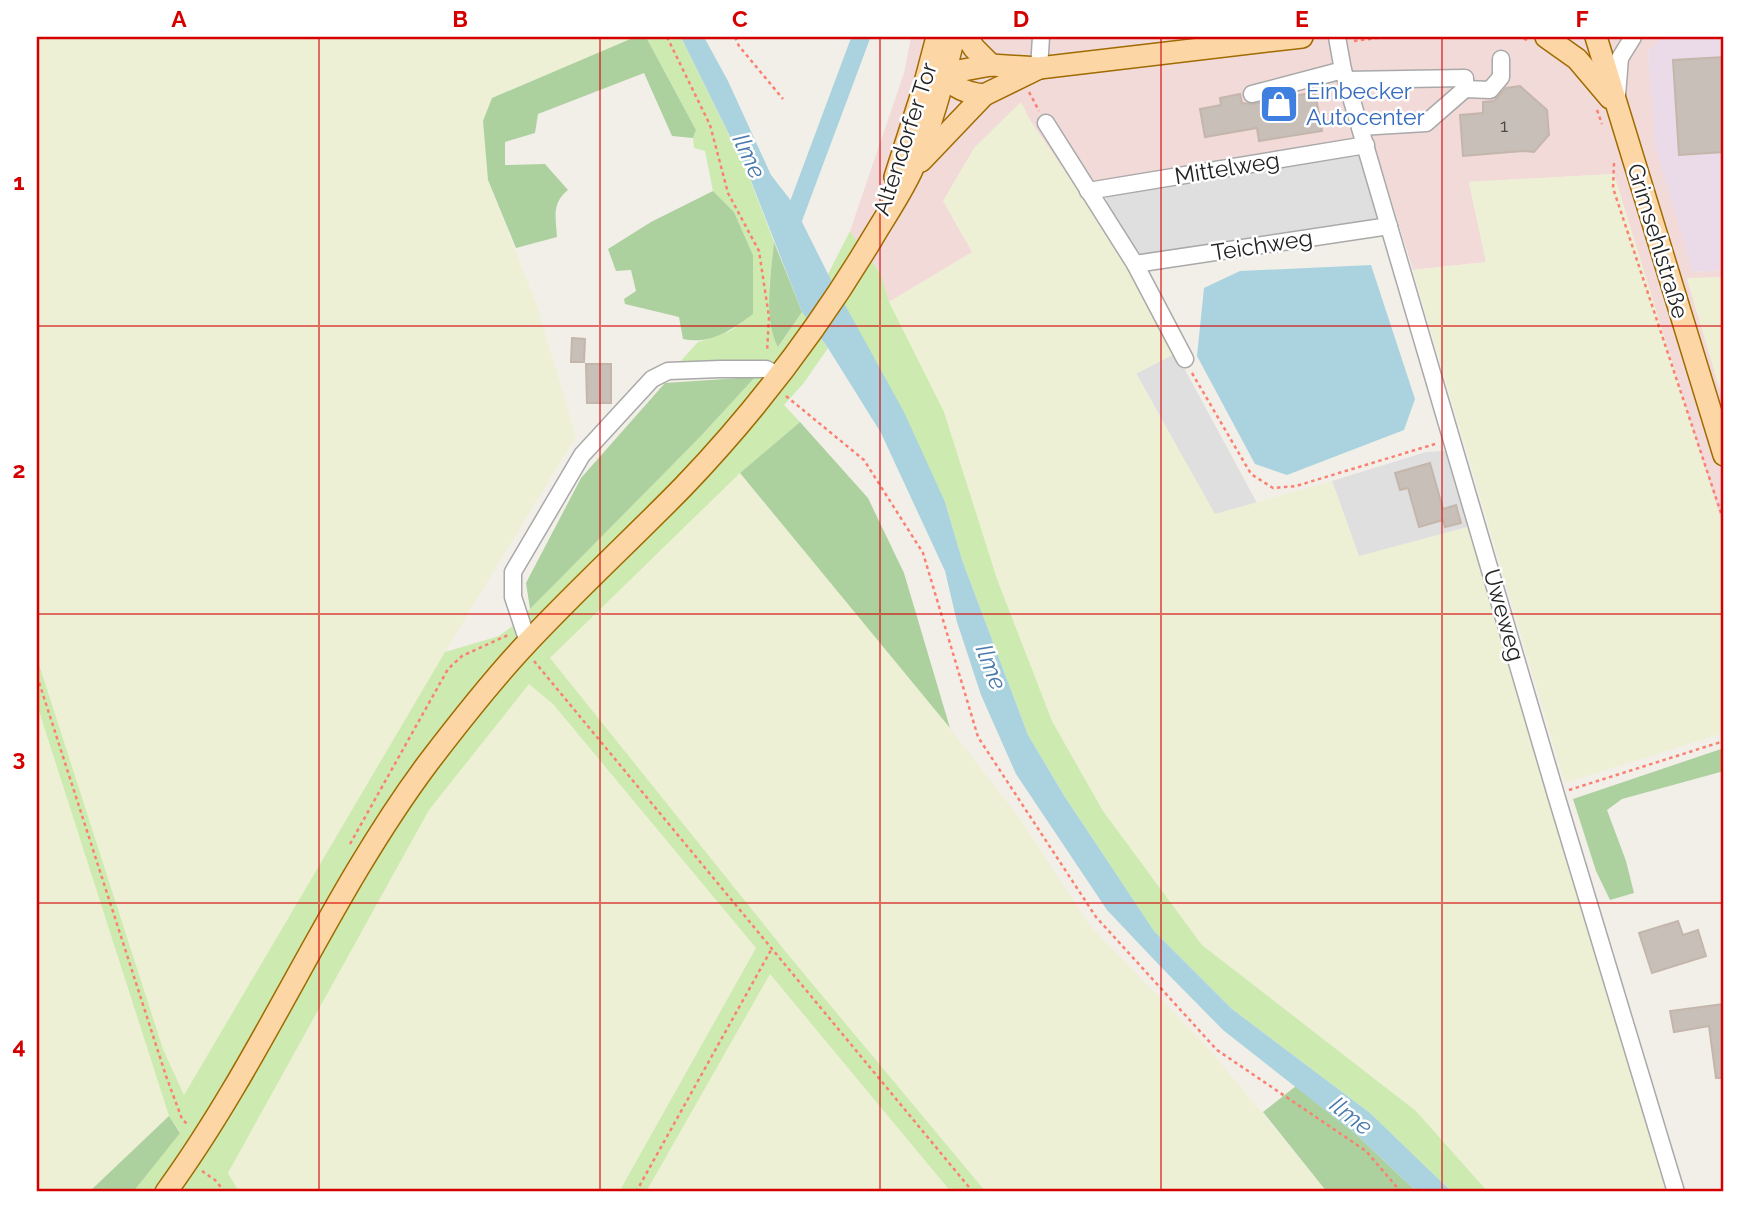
<svg xmlns="http://www.w3.org/2000/svg" width="1761" height="1229" font-family="Raleway,sans-serif">
<style>
.residential{fill:#e0dfdf}
.commercial{fill:#f2dad9}
.industrial{fill:#ebdbe8}
.farmland{fill:#eef0d5}
.grass{fill:#cdebb0}
.forest{fill:#add19e}
.water{fill:#aad3df}
.lines{fill:none;stroke-linecap:round;stroke-linejoin:round}
.canal{stroke:#aad3df;stroke-width:18}
.building{fill:#c7bfb8;stroke:#c4b6ab;stroke-width:2}
.minor-casing{stroke:#a9a9a9;stroke-width:19}
.major-casing{stroke:#a06b00;stroke-width:24}
.path{stroke:#fa8072;stroke-width:2.5;stroke-dasharray:3.5 3.5;stroke-linecap:butt}
.minor{stroke:#fff;stroke-width:16}
.major{stroke:#fcd6a4;stroke-width:21}
.grid{fill:none;stroke:#d40000;stroke-width:2;stroke-opacity:0.55}
.labels{text-anchor:middle;stroke-width:5;stroke-linejoin:round;paint-order:stroke}
.number-label{font-size:19px;fill:#4b4948}
.shop-label{font-size:23px;fill:#366cbe;stroke:#fff;text-anchor:start}
.street-label{font-size:23px;fill:#222;stroke:#fff}
.water-label{font-size:24px;font-style:italic;fill:#4a7aab;stroke:#fff}
.neatline{fill:none;stroke:#d40000;stroke-width:2.5}
.grid-label{font-size:23px;text-anchor:middle;font-weight:bold;fill:#d40000}
</style>
<rect width="100%" height="100%" fill="#f2efe9"/>
<!-- residential -->
<g class="residential">
<path d="M1362,150L1382,211L1372,221L1142,255L1131,250L1107,211L1106,194Z"/>
<path d="M1176,353L1257,503L1215,515L1136,373Z"/>
<path d="M1455,450L1475,525L1359,557L1332,481L1426,452Z"/>
</g>
<!-- commercial -->
<path class="commercial" d="M911,37H1663L1648,51L1656,146L1693,272L1724,270V277L1687,279L1724,403V530L1613,174L1469,182L1486,262L1413,270L1375,148L1078,190L1031,122L1021,103L973,252L889,302L881,274L850,231L904,73Z"/>
<!-- industrial -->
<path class="industrial" d="M1663,37H1724V270L1693,272L1655,146L1648,51Z"/>
<!-- farmland -->
<g class="farmland">
<path d="M37,37H635L492,98L488,180L537,306L576,436L466,617L184,1095L163,1049L37,658Z"/>
<path d="M1021,102L1031,122L1078,190L1171,339L1176,353L1136,374L1215,514L1332,481L1359,556L1475,525L1674,1192H1488L1416,1111L1202,945L1103,811L1052,721L889,302L972,252L943,201L974,148Z"/>
<path d="M1614,174L1724,530V733L1565,783L1413,270L1486,262L1469,182Z"/>
<path d="M1724,277V403L1687,278Z"/>
<path d="M740,473L950,728L1023,823L1089,925L1211,1051L1327,1192H986L790,957L549,658Z"/>
<path d="M529,683L553,704L756,948L619,1192H239L228,1173L429,810Z"/>
<path d="M37,705L169,1116L89,1192H37Z"/>
<path d="M769,973L951,1192H646Z"/>
</g>
<!-- grass -->
<g class="grass">
<path d="M646,37H681L748,174L774,242L769,287L779,346L802,312L828,348L803,384L784,405L800,422L740,473L550,658L790,957L986,1192H951L770,974L646,1192H619L756,948L553,704L529,684L429,810L228,1173L239,1192L208,1190L133,1192L180,1132L169,1116L37,705V658L163,1049L184,1095L445,652L499,636L515,624L700,437L770,360L677,365L698,342L730,331L753,314V255L734,212L713,191L705,151L694,148L693,138L696,130Z"/>
<path d="M850,231L881,274L889,302L944,412L997,579L1052,721L1103,811L1202,945L1416,1111L1488,1192H1452L1370,1113L1232,1009L1154,931L1067,800L1028,735L962,560L945,502L828,274Z"/>
</g>
<!-- forest -->
<g class="forest">
<path d="M635,37H646L696,130L693,138L672,136L644,73L538,114L535,133L505,142V165L545,164L568,190C551,204 556,217 557,237L516,248L488,180L483,121L492,98Z"/>
<path d="M713,191L734,212L753,255V314C732,330 710,345 683,339L679,317L625,304L624,299L636,291L631,270L616,271L608,249L651,222Z"/>
<path d="M774,242L802,312L778,347C763,319 771,273 774,242Z"/>
<path d="M755,377L700,437L530,609L526,583L581,478L665,383Z"/>
<path d="M800,422L868,498L904,573L950,728L740,473Z"/>
<path d="M1724,748V771L1622,799L1607,810L1626,861L1634,893L1610,900L1596,871L1573,799Z"/>
<path d="M1296,1086L1358,1136L1417,1192H1327L1263,1112Z"/>
<path d="M169,1116L180,1133L133,1192H89Z"/>
</g>
<!-- water -->
<g class="water">
<path d="M681,37H704L728,81L771,175L792,202L828,274L904,412L945,502L962,560L1028,735L1065,797L1154,931L1232,1009L1370,1113L1452,1192H1417L1358,1136L1223,1030L1161,967L1107,910L1016,774L981,695L957,622L945,571L881,433L828,348L802,312L748,173Z"/>
<path d="M1371,265L1415,399L1404,430L1287,475L1255,464L1197,356L1204,288L1240,271Z"/>
</g>
<g class="lines">
<!-- canal -->
<path class="canal" d="M789,230L861,37"/>
</g>
<!-- building -->
<g class="building">
<path d="M1724,57V152L1679,155L1673,60Z"/>
<path d="M1520,86L1547,110L1549,135L1534,152L1523,151L1463,156L1460,115L1483,113V102L1494,101L1506,88Z"/>
<path d="M1315,92L1322,131L1259,141L1257,128L1205,137L1200,109L1221,105L1220,98L1240,94L1242,103L1254,104Z"/>
<path d="M572,338L585,339L584,362H571Z"/>
<path d="M586,364H611V403H587Z"/>
<path d="M1430,463L1443,509L1456,505L1461,523L1445,527L1443,520L1419,527L1408,488L1400,490L1395,473Z"/>
<path d="M1678,921L1683,935L1698,930L1706,956L1652,973L1639,933Z"/>
<path d="M1724,1004V1078H1716L1709,1026L1674,1032L1670,1011Z"/>
</g>
<g class="lines">
<!-- minor casing -->
<g class="minor-casing">
<g id="minor">
<path d="M1337,37L1343,70L1556,795L1676,1192"/>
<path d="M1039,68L1041,37"/>
<path d="M1346,80L1465,78V89L1426,123L1360,127"/>
<path d="M1465,89L1490,90L1501,77V59"/>
<path d="M1252,94L1343,70"/>
<path d="M1617,95L1620,58L1633,37"/>
<path d="M1046,123L1135,264L1185,359"/>
<path d="M1088,191L1366,145"/>
<path d="M1135,264L1389,226"/>
<path d="M528,642L513,597V572L582,455L652,379L668,371L720,369H766L780,376"/>
</g>
</g>
<!-- major casing -->
<g class="major-casing">
<g id="major">
<path d="M967,37L974,48L991,65"/>
<path d="M1546,37L1577,59L1610,98"/>
<path d="M1596,37L1724,455"/>
<path d="M940,67C948,86 964,93 984,95"/>
<path d="M923,90L944,77L958,71L991,65L1039,68L1302,37"/>
<path d="M921,161L984,95L1037,69"/>
<path d="M895,177L923,90L937,37"/>
<path d="M166,1192C265,1056 328,897 428,763C460,721 492,680 528,642C578,589 632,539 683,487C756,411 818,329 872,239C885,217 900,195 911,172C931,130 943,82 954,37"/>
</g>
</g>
<!-- path -->
<g class="path">
<path d="M667,37L710,125L728,193L759,251L769,317L767,352"/>
<path d="M735,37L739,46L783,99"/>
<path d="M1517,37L1528,40"/>
<path d="M1354,41L1384,37"/>
<path d="M1029,92L1039,111"/>
<path d="M1597,110L1602,124"/>
<path d="M1614,163L1613,188L1724,522"/>
<path d="M1192,373L1251,474L1273,488L1296,486L1435,444"/>
<path d="M786,396L864,460L923,553L978,737L1096,917L1217,1050L1366,1151L1401,1192"/>
<path d="M534,661L973,1192"/>
<path d="M37,676L166,1076L182,1119L188,1125"/>
<path d="M1569,790L1724,741"/>
<path d="M350,844L448,669L462,656L508,635"/>
<path d="M202,1171L215,1180L225,1192"/>
<path d="M636,1192L771,950"/>
</g>
<!-- minor -->
<use href="#minor" class="minor"/>
<!-- major -->
<use href="#major" class="major"/>
</g>
<!-- grid -->
<path class="grid" d="M319,37V1192M600,37V1192M880,37V1192M1161,37V1192M1442,37V1192M37,326H1724M37,614H1724M37,903H1724"/>
<!-- icons -->
<defs>
<g id="shop-square" transform="scale(2.0125)"><rect x="-9" y="-9" width="18" height="18" rx="4" fill="#3f7fe0" stroke="#fff"/><path d="M-5-2.5h2.3a2.7 3.5 0 0 1 5.4 0H5L5.5 6h-11ZM-1.5-2.5h3a1.5 2.3 0 0 0-3 0Z" fill="#fff"/></g>
</defs>
<g fill-rule="evenodd">
<use href="#shop-square" x="1279" y="104"/>
</g>
<g class="labels">
<!-- number labels -->
<g class="number-label">
<text x="1504" y="132">1</text>
</g>
<!-- shop labels -->
<g class="shop-label">
<text x="1306" y="99">Einbecker<tspan x="1306" dy="26">Autocenter</tspan></text>
</g>
<!-- street labels -->
<g class="street-label">
<text transform="translate(905 139) rotate(-72)" y="8">Altendorfer Tor</text>
<text transform="translate(1227 168) rotate(-9)" y="8">Mittelweg</text>
<text transform="translate(1658 241) rotate(73)" y="8">Grimsehlstraße</text>
<text transform="translate(1262 245) rotate(-9)" y="8">Teichweg</text>
<text transform="translate(1504 615) rotate(74)" y="8">Uweweg</text>
</g>
<!-- water labels -->
<g class="water-label">
<text transform="translate(749 156) rotate(65)" y="8">Ilme</text>
<text transform="translate(991 667) rotate(69)" y="8">Ilme</text>
<text transform="translate(1351 1116) rotate(38)" y="8">Ilme</text>
</g>
</g>
<!-- border -->
<rect width="1761" height="1229" fill="none" stroke="#ffffff" stroke-width="77"/>
<rect x="38" y="38" width="1684" height="1152" class="neatline"/>
<g class="grid-label">
<text x="179" y="27">A</text>
<text x="460" y="27">B</text>
<text x="740" y="27">C</text>
<text x="1021" y="27">D</text>
<text x="1302" y="27">E</text>
<text x="1582" y="27">F</text>
<text x="19" y="190">1</text>
<text x="19" y="478">2</text>
<text x="19" y="766">3</text>
<text x="19" y="1054">4</text>
</g>
</svg>
